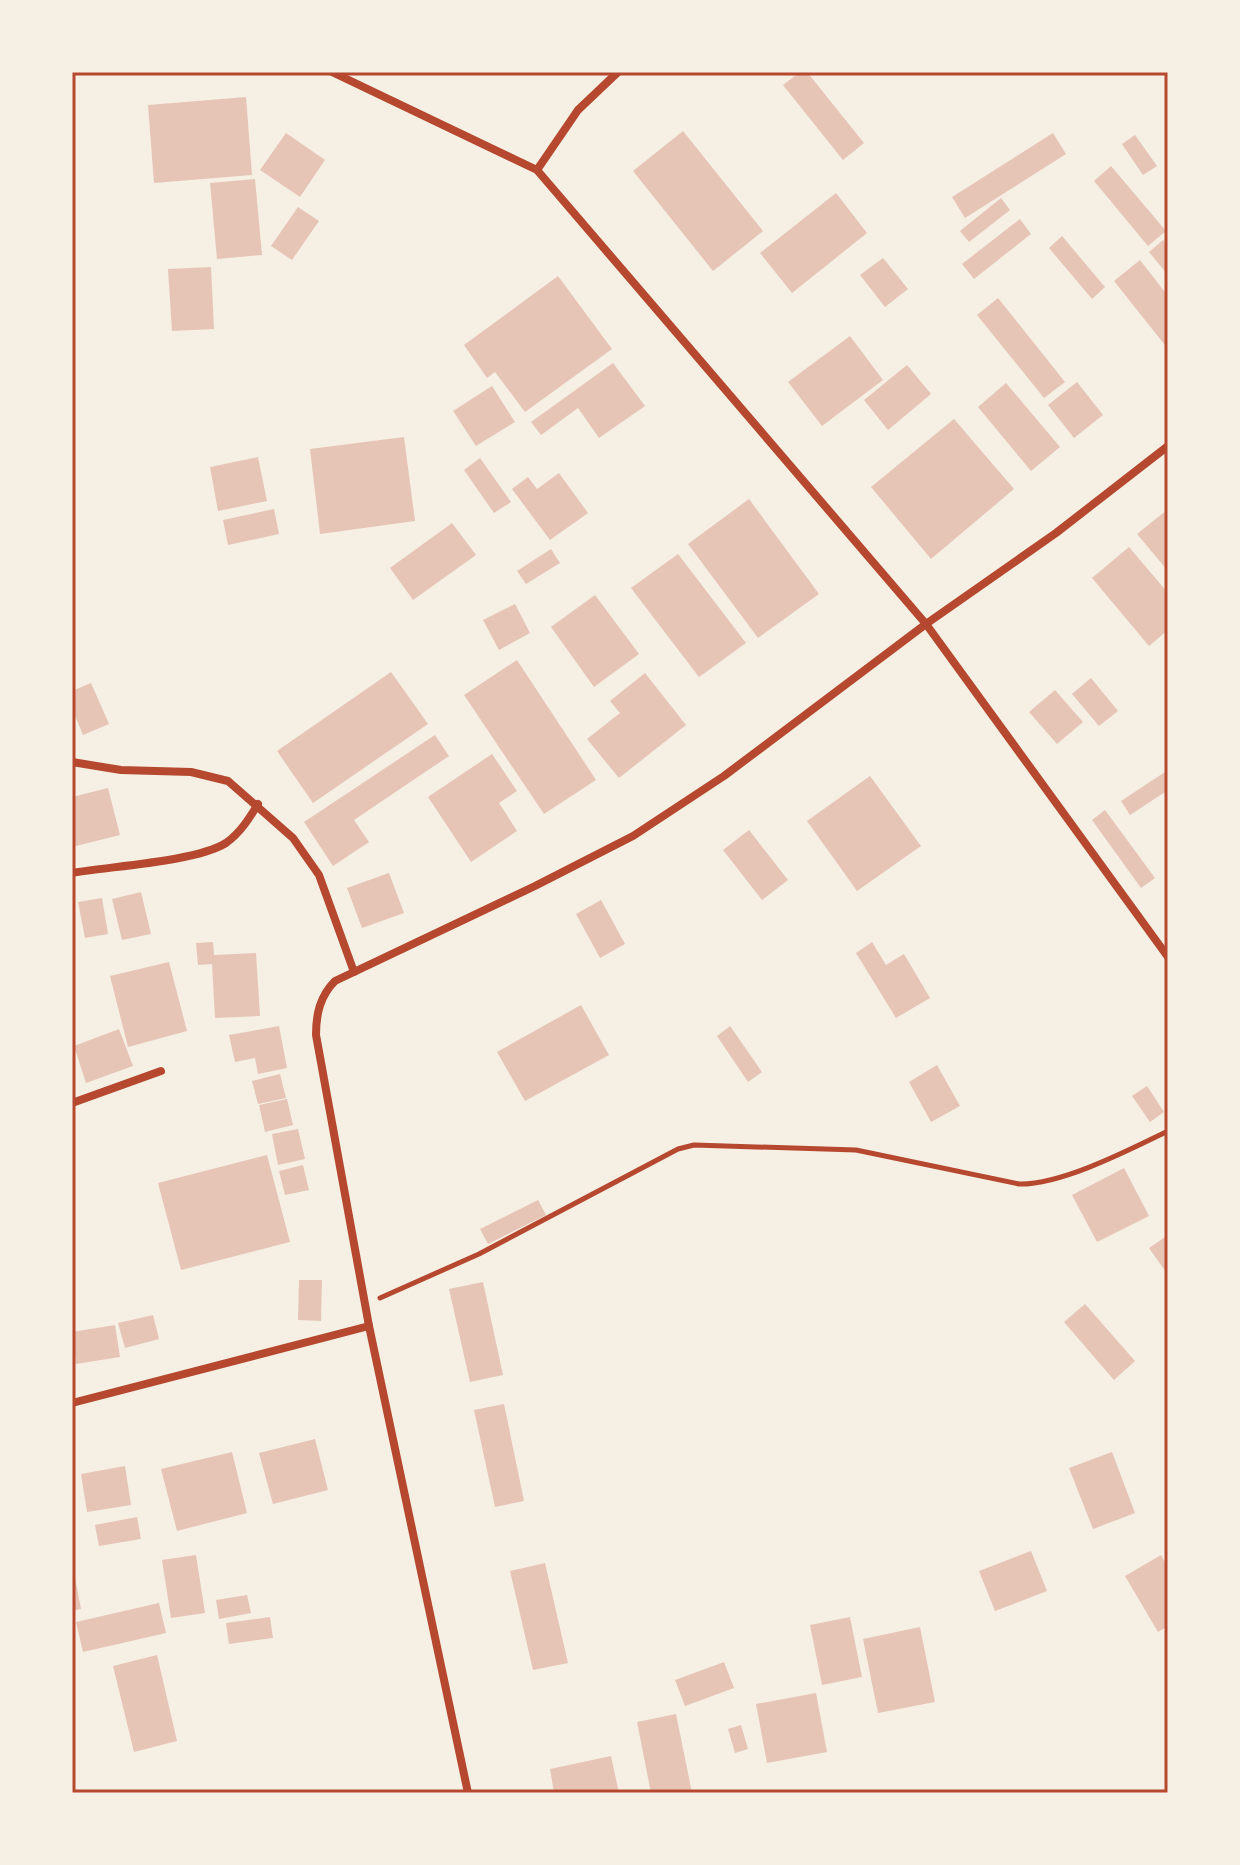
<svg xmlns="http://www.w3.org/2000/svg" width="1240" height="1865" font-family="Merriweather,serif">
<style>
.building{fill:#e6c5b7}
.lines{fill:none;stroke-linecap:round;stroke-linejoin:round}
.path{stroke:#b5482f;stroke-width:5}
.minor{stroke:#b5482f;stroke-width:8}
.neatline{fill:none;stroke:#b5482f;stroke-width:3}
</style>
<rect width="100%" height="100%" fill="#f6efe4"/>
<!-- building -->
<g class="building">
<path d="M800,72H807L864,143L843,160L783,85Z"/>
<path d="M246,97L252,175L154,183L148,105Z"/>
<path d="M683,131L763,231L713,271L633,171Z"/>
<path d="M286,133L325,160L300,197L260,170Z"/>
<path d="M1053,133L1066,154L965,218L952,197Z"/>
<path d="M1135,135L1157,166L1143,175L1122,144Z"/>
<path d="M1111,166L1166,231L1148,246L1094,181Z"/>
<path d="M255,179L262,255L217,259L210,183Z"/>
<path d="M836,193L867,233L792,293L760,253Z"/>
<path d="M1001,198L1010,210L969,242L960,231Z"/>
<path d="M298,207L319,221L292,260L271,246Z"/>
<path d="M1020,219L1031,234L974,279L962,264Z"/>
<path d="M1062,236L1105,287L1092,299L1049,248Z"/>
<path d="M1163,240L1168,245V275L1149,252Z"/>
<path d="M883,258L908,289L885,307L860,275Z"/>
<path d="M1140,260L1168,296V349L1114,281Z"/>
<path d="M211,267L214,329L172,331L168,269Z"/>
<path d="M558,276L612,349L525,412L495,372L487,378L464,345Z"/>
<path d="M998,298L1065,382L1044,398L977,315Z"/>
<path d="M850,336L883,380L822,426L788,382Z"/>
<path d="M613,363L645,406L599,438L578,408L541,435L531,422Z"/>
<path d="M907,365L931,394L888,430L864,400Z"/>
<path d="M1077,382L1103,415L1074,438L1048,405Z"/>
<path d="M1006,383L1060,447L1031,471L978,407Z"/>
<path d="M492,386L515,422L476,446L453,411Z"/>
<path d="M954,419L1014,489L931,559L871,487Z"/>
<path d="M404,437L415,521L320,534L310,449Z"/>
<path d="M258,457L267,501L218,511L210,467Z"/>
<path d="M480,458L511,502L494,513L464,470Z"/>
<path d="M559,473L588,513L550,540L512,489L528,477L537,489Z"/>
<path d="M749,499L819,594L758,638L688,544Z"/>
<path d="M274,509L279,534L228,545L223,520Z"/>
<path d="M1168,509V571L1137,534Z"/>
<path d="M452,523L476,555L413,600L390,568Z"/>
<path d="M1129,547L1168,593V630L1149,646L1092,578Z"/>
<path d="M551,549L560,563L526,584L517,571Z"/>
<path d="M678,554L746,643L699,677L631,588Z"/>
<path d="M595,595L639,654L594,687L551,627Z"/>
<path d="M515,604L530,633L499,650L483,620Z"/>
<path d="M517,660L596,780L544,814L464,695Z"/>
<path d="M391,672L428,724L313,803L277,751Z"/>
<path d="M645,673L686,725L619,778L587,739L620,713L610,701Z"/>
<path d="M1091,678L1118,711L1099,726L1072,694Z"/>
<path d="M91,683L109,724L83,735L72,708V691Z"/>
<path d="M1055,690L1083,722L1057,744L1029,712Z"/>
<path d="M435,735L449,756L354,820L369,842L333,866L304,822Z"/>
<path d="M492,754L517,791L499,803L517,831L471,862L428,797Z"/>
<path d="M1168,770V790L1130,815L1121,801Z"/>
<path d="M870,776L921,846L857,891L807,821Z"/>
<path d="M108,788L120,835L72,847V797Z"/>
<path d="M1105,810L1155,878L1141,888L1092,820Z"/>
<path d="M749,830L788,880L762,900L723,850Z"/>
<path d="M389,873L404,913L362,928L347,888Z"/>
<path d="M141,892L151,934L122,940L112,899Z"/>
<path d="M102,898L108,934L85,938L78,902Z"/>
<path d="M601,900L625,944L600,958L576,914Z"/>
<path d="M213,942L214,955L256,953L260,1016L215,1018L212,964L198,965L196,943Z"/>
<path d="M872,942L886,965L904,954L930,998L896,1018L856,953Z"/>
<path d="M169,962L187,1031L128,1047L110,976Z"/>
<path d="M581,1005L609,1055L525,1101L497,1052Z"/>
<path d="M279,1026L287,1068L258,1074L255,1058L235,1062L229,1035Z"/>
<path d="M730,1026L762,1072L748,1082L717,1036Z"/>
<path d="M119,1029L133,1066L86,1083L74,1046Z"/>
<path d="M937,1065L960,1106L931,1122L909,1082Z"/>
<path d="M280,1074L286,1098L258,1104L252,1081Z"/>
<path d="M1147,1086L1164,1112L1150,1122L1132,1096Z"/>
<path d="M287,1099L293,1125L265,1132L259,1105Z"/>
<path d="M298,1129L305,1159L278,1165L272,1134Z"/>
<path d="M267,1155L290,1242L181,1270L158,1183Z"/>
<path d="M303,1165L309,1190L285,1195L279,1171Z"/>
<path d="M1124,1168L1149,1216L1097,1242L1072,1195Z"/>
<path d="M538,1200L546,1215L488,1244L480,1229Z"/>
<path d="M1168,1235V1275L1149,1248Z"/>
<path d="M299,1280H322L321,1321L298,1320Z"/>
<path d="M483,1282L503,1375L470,1382L449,1289Z"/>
<path d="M1085,1304L1135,1361L1114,1380L1064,1322Z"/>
<path d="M153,1315L159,1339L125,1348L118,1323Z"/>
<path d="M115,1325L120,1357L76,1364L72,1332Z"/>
<path d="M504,1404L524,1501L495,1507L474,1410Z"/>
<path d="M315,1439L328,1490L273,1504L259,1453Z"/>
<path d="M232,1452L247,1513L177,1531L161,1469Z"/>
<path d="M1112,1452L1135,1513L1093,1529L1069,1468Z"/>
<path d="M125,1466L131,1505L87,1512L81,1474Z"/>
<path d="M137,1517L141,1539L99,1546L95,1525Z"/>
<path d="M1031,1551L1047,1591L995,1611L979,1571Z"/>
<path d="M196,1555L205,1613L171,1618L162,1560Z"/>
<path d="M1161,1555L1168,1567V1626L1158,1632L1125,1576Z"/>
<path d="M72,1562L81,1609L72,1611Z"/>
<path d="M545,1563L568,1663L533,1670L510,1571Z"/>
<path d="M247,1595L251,1613L219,1619L216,1600Z"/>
<path d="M159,1603L166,1633L83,1652L76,1622Z"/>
<path d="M270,1617L273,1638L229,1644L226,1623Z"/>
<path d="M850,1617L862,1677L822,1685L810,1625Z"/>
<path d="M920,1627L935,1702L878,1713L863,1639Z"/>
<path d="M157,1655L177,1741L134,1752L113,1666Z"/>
<path d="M724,1662L734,1688L685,1706L675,1680Z"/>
<path d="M816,1693L827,1752L767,1763L756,1704Z"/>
<path d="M676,1714L692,1793H651L637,1722Z"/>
<path d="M741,1725L748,1749L735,1753L728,1729Z"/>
<path d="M611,1756L619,1793H554L550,1769Z"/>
</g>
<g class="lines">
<!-- path -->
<path class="path" d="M380,1298L479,1254L678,1149L694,1145L856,1150L1019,1184C1061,1185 1129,1150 1168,1131"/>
<!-- minor -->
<g class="minor">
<path d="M332,72L537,170L926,624L1168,957"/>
<path d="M537,170L578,110L618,72"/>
<path d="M72,762L121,770L191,772L228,781L293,838L319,875L354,972"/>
<path d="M72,873C111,866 195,862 226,843C240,833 249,819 258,804"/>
<path d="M72,1103L161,1071"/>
<path d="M72,1403L369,1326"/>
<path d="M468,1793L369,1326L316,1035C316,1014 320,996 335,981L535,886L633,836L724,776L926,624L1056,533L1168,446"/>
</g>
</g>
<!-- border -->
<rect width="1240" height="1865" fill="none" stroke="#f6efe4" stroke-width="148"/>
<rect x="74" y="74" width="1092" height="1717" class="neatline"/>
</svg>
